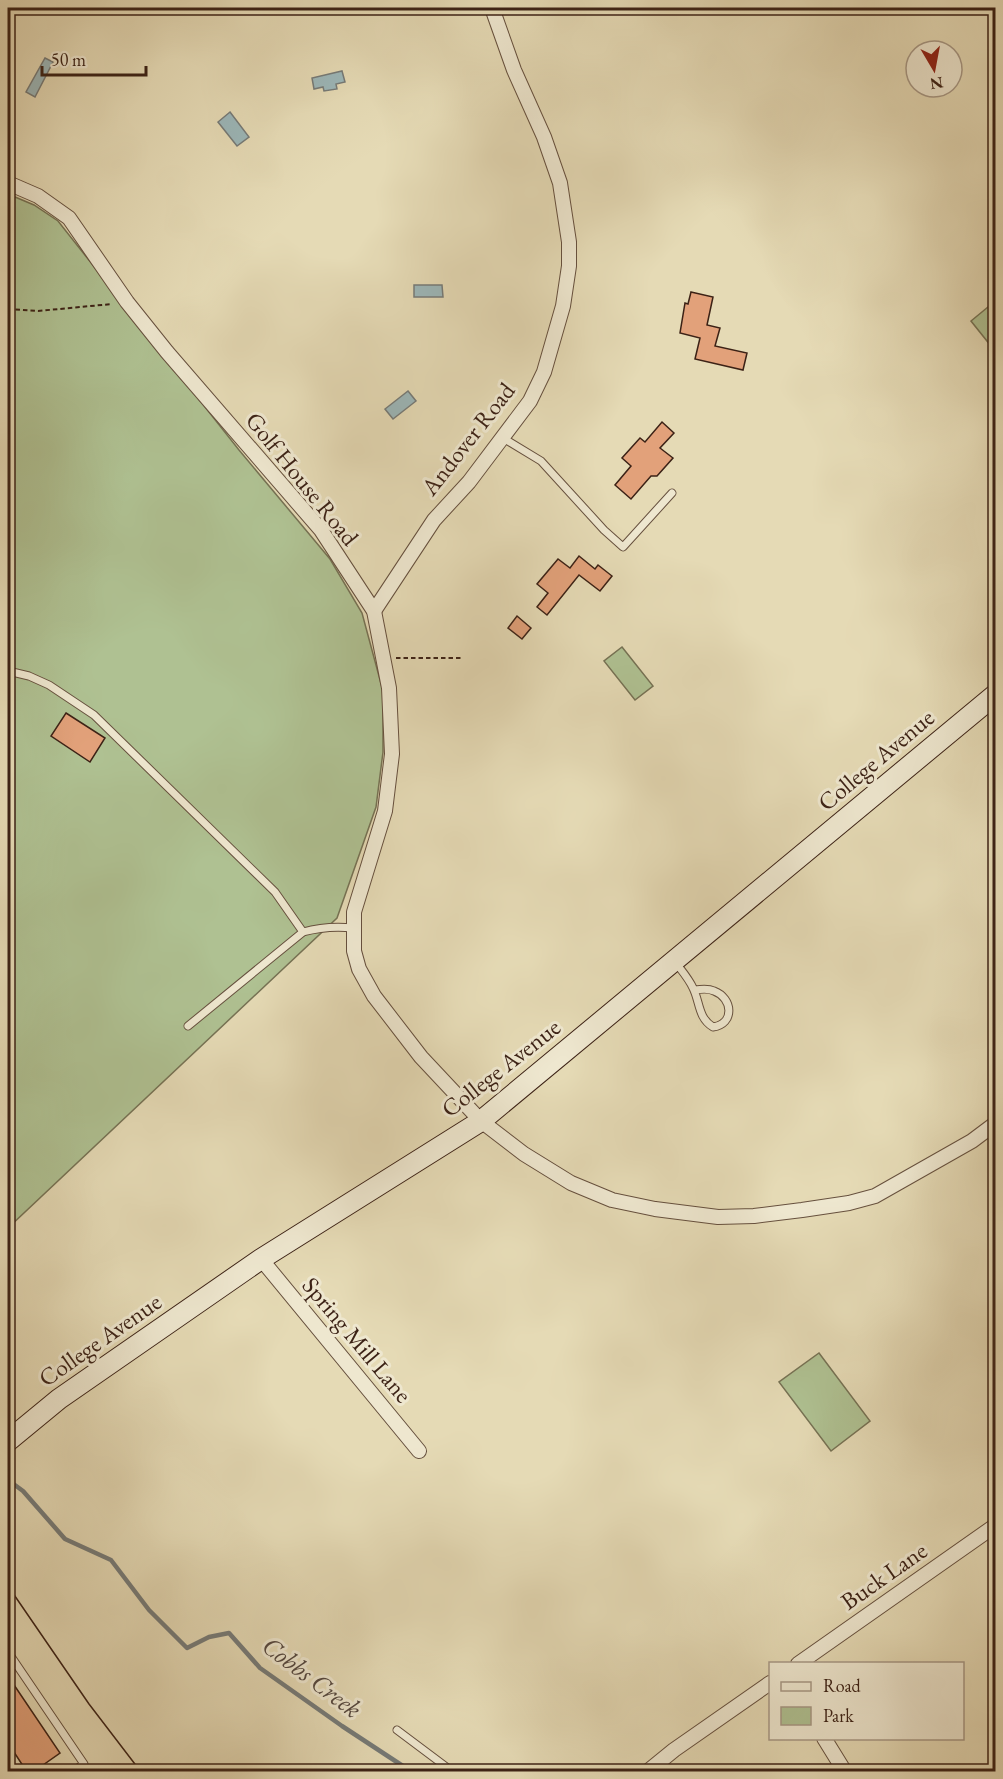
<svg xmlns="http://www.w3.org/2000/svg" width="1003" height="1779" font-family="'EB Garamond',serif">
<style>
.green{fill:#afc192;stroke:#767254;stroke-width:1.5}
.water{fill:#9cb7b9;stroke:#767b78;stroke-width:1.5}
.lines{fill:none;stroke-linecap:round;stroke-linejoin:round}
.stream{stroke:#767b78;stroke-width:4.5}
.building{fill:#e2a17a;stroke:#3c2216;stroke-width:1.5}
.lane-casing{stroke:#66503e;stroke-width:9}
.street-casing{stroke:#66503e;stroke-width:16}
.secondary-casing{stroke:#3c2216;stroke-width:22}
.path{stroke:#3c2216;stroke-width:2;stroke-dasharray:4.5 3;stroke-linecap:butt}
.lane{stroke:#eee7cf;stroke-width:7}
.street{stroke:#eee7cf;stroke-width:14}
.secondary{stroke:#eee7cf;stroke-width:20}
.tram{stroke:#3c2216;stroke-width:1.5}
.labels{text-anchor:middle;stroke-width:6;stroke-linejoin:round;paint-order:stroke}
.street-label{font-size:24px;fill:#3c2216;stroke:#eee7cf}
.water-label{font-size:26px;font-style:italic;fill:#54473f;stroke:#eee7cf}
</style>
<rect width="100%" height="100%" fill="#e5dab5"/>
<filter id="stains"><feTurbulence type="fractalNoise" baseFrequency=".00333" numOctaves="4"/><feColorMatrix values="0 0 0 0 .2 0 0 0 0 .09 0 0 0 0 .02 0 0 0 .5 -.17"/></filter>
<radialGradient id="worn" r=".72"><stop offset=".6" stop-color="#630" stop-opacity="0"/><stop offset="1" stop-color="#630" stop-opacity=".3"/></radialGradient>
<!-- green -->
<g class="green">
<path d="M8,194L34,205L58,221L239,450L330,559L362,613L383,691V752L376,807L337,918L8,1228Z"/>
<path d="M988,307L995,315V351L971,321Z"/>
<path d="M622,647L653,686L635,700L604,661Z"/>
<path d="M819,1353L870,1421L831,1451L779,1382Z"/>
</g>
<!-- water -->
<g class="water">
<path d="M45,58L53,62L35,97L26,92Z"/>
<path d="M342,71L345,82L336,84L337,89L324,91L323,87L314,89L312,78Z"/>
<path d="M230,112L249,137L237,146L218,122Z"/>
<path d="M414,285H442L443,297H414Z"/>
<path d="M408,391L416,401L393,419L385,409Z"/>
</g>
<g class="lines">
<!-- stream -->
<path class="stream" d="M8,1480L23,1491L65,1539L111,1560L149,1610L187,1648L209,1637L229,1633L260,1668L342,1726L412,1772"/>
</g>
<!-- building -->
<g class="building">
<path d="M691,292L713,297L707,325L720,328L715,346L747,353L743,370L695,359L700,338L680,333L685,303L688,304Z"/>
<path d="M662,422L674,433L660,448L673,458L657,476H651L631,499L615,485L631,466L622,458L640,438L645,442Z"/>
<path d="M579,556L595,569L598,565L612,576L600,591L579,575L547,615L537,607L548,593L537,584L558,559L570,568Z"/>
<path d="M517,616L531,628L522,639L508,628Z"/>
<path d="M66,713L105,738L90,762L51,736Z"/>
<path d="M8,1676L60,1753L33,1772H27L8,1743Z"/>
</g>
<g class="lines">
<!-- lane casing -->
<g class="lane-casing">
<g id="lane">
<path d="M503,438L541,461L604,530L623,547L672,493"/>
<path d="M8,671L29,676L49,685L94,715L275,892L303,932C321,927 335,926 353,928"/>
<path d="M676,963C682,971 689,979 693,988C700,1002 698,1018 713,1027C735,1024 733,998 714,991C708,988 701,989 695,990"/>
<path d="M188,1026L303,932"/>
<path d="M8,1652L84,1764L72,1772"/>
<path d="M397,1730L453,1772"/>
</g>
</g>
<!-- street casing -->
<g class="street-casing">
<g id="street">
<path d="M8,183L38,196L69,218L127,302L167,352L321,530L374,611L389,688L392,754L385,811L354,912V951L359,969L374,996L421,1057L481,1121L524,1154L571,1183L612,1200L655,1209L718,1217L754,1216L802,1210L849,1203L875,1196L972,1141L996,1123"/>
<path d="M374,611L434,520L469,482L530,401L544,372L563,306L569,266V242L560,183L544,137L514,70L492,8"/>
<path d="M261,1259L419,1451"/>
<path d="M798,1664L996,1525"/>
<path d="M824,1738L845,1772"/>
<path d="M647,1772L674,1750L770,1683"/>
</g>
</g>
<!-- secondary casing -->
<g class="secondary-casing">
<path id="secondary" d="M8,1441L59,1399L261,1259L481,1121L996,694"/>
</g>
<!-- path -->
<g class="path">
<path d="M8,309L38,311L112,304"/>
<path d="M396,658H461"/>
</g>
<!-- lane -->
<use href="#lane" class="lane"/>
<!-- street -->
<use href="#street" class="street"/>
<!-- secondary -->
<use href="#secondary" class="secondary"/>
<!-- tram -->
<path class="tram" d="M8,1586L89,1704L141,1772"/>
</g>
<g class="labels">
<!-- street labels -->
<g class="street-label">
<text transform="translate(468 439) rotate(-52)" y="8">Andover Road</text>
<text transform="translate(302 479) rotate(51)" y="8">Golf House Road</text>
<text transform="translate(876 760) rotate(-40)" y="8">College Avenue</text>
<text transform="translate(501 1068) rotate(-38)" y="8">College Avenue</text>
<text transform="translate(100 1340) rotate(-35)" y="8">College Avenue</text>
<text transform="translate(357 1340) rotate(50)" y="8">Spring Mill Lane</text>
<text transform="translate(884 1576) rotate(-35)" y="8">Buck Lane</text>
</g>
<!-- water labels -->
<g class="water-label">
<text transform="translate(312 1677) rotate(37)" y="9">Cobbs Creek</text>
</g>
</g>
<!-- margin -->
<rect width="1003" height="1779" fill="none" stroke="#e5dab5" stroke-width="30"/>
<rect x="9" y="9" width="985" height="1761" fill="none" stroke="#3c2216" stroke-width="3"/>
<rect x="15" y="15" width="973" height="1749" fill="none" stroke="#3c2216" stroke-width="1.5"/>
<!-- legend -->
<rect x="769" y="1662" width="195" height="78" fill="#eee7cf" stroke="#a79885" stroke-width="1.5"/>
<rect x="781" y="1682" width="30" height="9" fill="#eee7cf" stroke="#a79885" stroke-width="1.5"/>
<text x="823" y="1692" font-size="18" fill="#3c2216">Road</text>
<rect x="781" y="1707" width="30" height="18" fill="#afc192" stroke="#a79885" stroke-width="1.5"/>
<text x="823" y="1722" font-size="18" fill="#3c2216">Park</text>
<!-- north arrow -->
<g transform="translate(934 69) rotate(170)"><circle r="28" fill="#eee7cf" stroke="#a79885" stroke-width="1.5"/>
<path d="M0-4.5L10 22L0 15L-10 22Z" fill="#8f2418"/>
<text y="-9" font-size="16" font-weight="bold" text-anchor="middle" fill="#3c2216">N</text>
</g>
<!-- scale -->
<path d="M42 66v9h104v-9" fill="none" stroke="#3c2216" stroke-width="3"/>
<text x="51" y="66" font-size="18" fill="#3c2216" stroke="#eee7cf" stroke-width="4.5" paint-order="stroke">50 m</text>
<rect width="100%" height="100%" filter="url(#stains)"/>
<rect width="100%" height="100%" fill="url(#worn)"/>
</svg>
